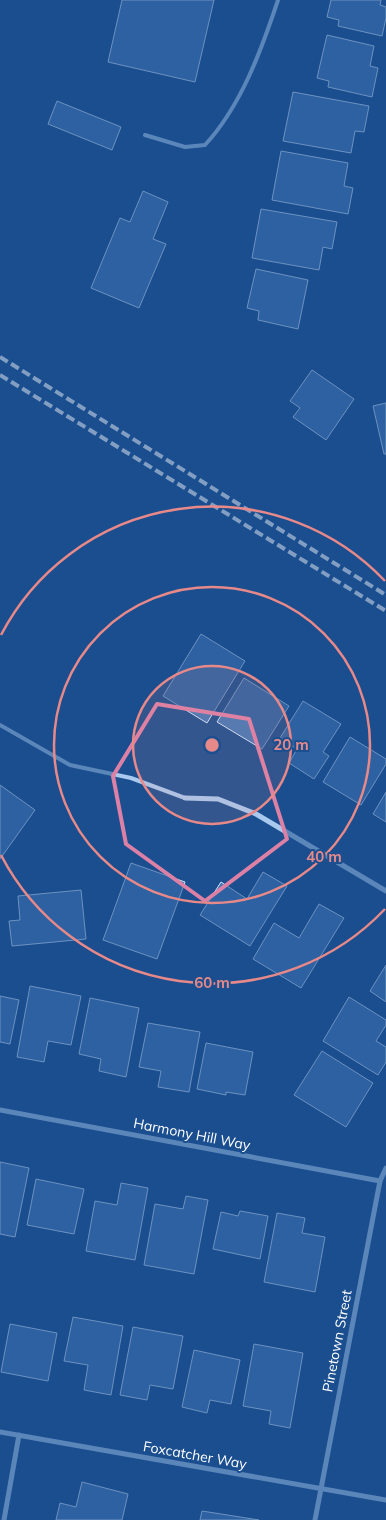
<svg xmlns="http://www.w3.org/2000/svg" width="386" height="1520" font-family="Mulish,sans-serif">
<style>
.building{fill:#4478b7;stroke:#cfe3fa}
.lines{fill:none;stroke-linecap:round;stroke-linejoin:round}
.service{stroke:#a9c9ee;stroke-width:4}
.minor{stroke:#a9c9ee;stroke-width:5}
.rail{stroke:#fff;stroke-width:4;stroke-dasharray:9 4;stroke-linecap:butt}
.marked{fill:none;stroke:#dd80a5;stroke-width:4;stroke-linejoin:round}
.ring{fill:none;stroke:#e88989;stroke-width:2.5}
.labels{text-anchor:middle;stroke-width:4;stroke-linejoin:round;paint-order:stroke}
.street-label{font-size:14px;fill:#fff;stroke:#1b4f8f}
.centre{fill:#e88989;stroke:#1b4f8f;stroke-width:2.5}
.ring-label{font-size:15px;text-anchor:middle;font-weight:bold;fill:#e88989;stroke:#1b4f8f;stroke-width:4;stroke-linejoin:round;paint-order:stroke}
</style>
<rect width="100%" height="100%" fill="#1b4f8f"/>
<!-- building -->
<g class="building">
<path d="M122,0H214L195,82L108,62Z"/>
<path d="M331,0H381L380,5L386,7V18L382,36L338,26L339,20L327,17Z"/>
<path d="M327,35L374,46L370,66L378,68L372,97L328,87L329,81L317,78Z"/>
<path d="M293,92L369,106L364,132L355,131L351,153L283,141Z"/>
<path d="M57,101L121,127L112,150L48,124Z"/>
<path d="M281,151L348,163L344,186L353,188L348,214L272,200Z"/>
<path d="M143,191L168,202L153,239L166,244L139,308L91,288L120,218L130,222Z"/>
<path d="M261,209L337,222L332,249L323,247L319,270L252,258Z"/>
<path d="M256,269L308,280L298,329L258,320L259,311L247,308Z"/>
<path d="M312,370L354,399L326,440L293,417L300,408L290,401Z"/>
<path d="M386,403V454H384L373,406Z"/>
<path d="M201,634L245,661L207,723L163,696Z"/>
<path d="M244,678L289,706L262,749L217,722Z"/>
<path d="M303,701L341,724L323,752L329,756L314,779L289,763L297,749L280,738Z"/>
<path d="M350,737L386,759V764L361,805L323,782Z"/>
<path d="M0,785L35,810L0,859Z"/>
<path d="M386,792V822L373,814Z"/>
<path d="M131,863L185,882L157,959L103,940Z"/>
<path d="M263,872L287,886L250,946L200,915L221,882L247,899Z"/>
<path d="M81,890L86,939L12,946L9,921L20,920L18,896Z"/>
<path d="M319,904L344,918L301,988L253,959L274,923L299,938Z"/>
<path d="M386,965V1002L370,991Z"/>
<path d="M30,986L81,996L71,1045L48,1041L44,1062L17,1057Z"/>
<path d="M0,996L19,1000L10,1044L0,1042Z"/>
<path d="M349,997L386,1020V1025L376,1041L386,1047V1062L378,1075L323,1041Z"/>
<path d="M90,998L139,1008L126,1077L99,1071L101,1059L79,1054Z"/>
<path d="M148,1023L200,1032L189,1092L158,1087L161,1071L139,1067Z"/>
<path d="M206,1043L253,1052L245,1095L226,1092V1095L197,1089Z"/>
<path d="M322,1051L373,1083L346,1127L294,1095Z"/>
<path d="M0,1162L29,1168L15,1237L0,1234Z"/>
<path d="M36,1179L84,1189L74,1234L27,1225Z"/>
<path d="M121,1183L148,1188L135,1260L86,1251L95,1201L117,1205Z"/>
<path d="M186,1196L208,1200L194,1274L144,1265L155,1204L183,1209Z"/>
<path d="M240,1211L268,1216L260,1259L213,1249L221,1212L238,1216Z"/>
<path d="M277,1213L305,1218L302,1233L325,1237L315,1292L264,1282Z"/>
<path d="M73,1317L123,1326L111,1395L84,1390L88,1365L64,1361Z"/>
<path d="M10,1324L57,1333L48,1381L1,1372Z"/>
<path d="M133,1327L183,1336L173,1389L150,1385L147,1400L120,1395Z"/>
<path d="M254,1344L303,1353L290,1428L269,1424L271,1411L243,1406Z"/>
<path d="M194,1350L240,1360L231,1404L210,1400L207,1413L182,1407Z"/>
<path d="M82,1482L128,1494L122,1520H56L60,1503L76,1507Z"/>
<path d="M202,1511L259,1520H200Z"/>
</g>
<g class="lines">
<!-- service -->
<g class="service">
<path d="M145,135L185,147L205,145C241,106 261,51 278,0"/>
<path d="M0,725L70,765L131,778L185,798"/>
</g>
<!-- minor -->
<g class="minor">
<path d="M185,798L218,799L256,814L386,891"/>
<path d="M0,1110L380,1181"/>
<path d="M0,1432L386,1500"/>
<path d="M4,1520L19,1435"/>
<path d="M315,1520L380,1181L386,1168"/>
</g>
<!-- rail -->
<g class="rail">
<path d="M0,357L386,595"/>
<path d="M0,375L386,611"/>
</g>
</g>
<!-- marked area -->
<path d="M0 0H386V1520H0ZM157,704L249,719L287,839L205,901L126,844L113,776Z" fill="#1b4f8f" fill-opacity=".55" fill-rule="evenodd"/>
<path class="marked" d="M157,704L249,719L287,839L205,901L126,844L113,776Z"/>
<!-- distance rings -->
<circle cx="212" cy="745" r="79" fill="#e88989" fill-opacity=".12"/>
<g class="ring">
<circle cx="212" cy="745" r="79"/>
<circle cx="212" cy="745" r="158"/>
<path d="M385 909A238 238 0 0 1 1 855M1 635A238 238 0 0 1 385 581"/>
</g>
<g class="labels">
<!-- street labels -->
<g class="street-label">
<text transform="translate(192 1134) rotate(11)" y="5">Harmony Hill Way</text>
<text transform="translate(337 1341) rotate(-79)" y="5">Pinetown Street</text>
<text transform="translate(195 1455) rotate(10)" y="5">Foxcatcher Way</text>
</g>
</g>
<circle cx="212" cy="745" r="8" class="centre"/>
<g class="ring-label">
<text x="291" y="750">20 m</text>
<text x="324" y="862">40 m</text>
<text x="212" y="988">60 m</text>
</g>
</svg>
